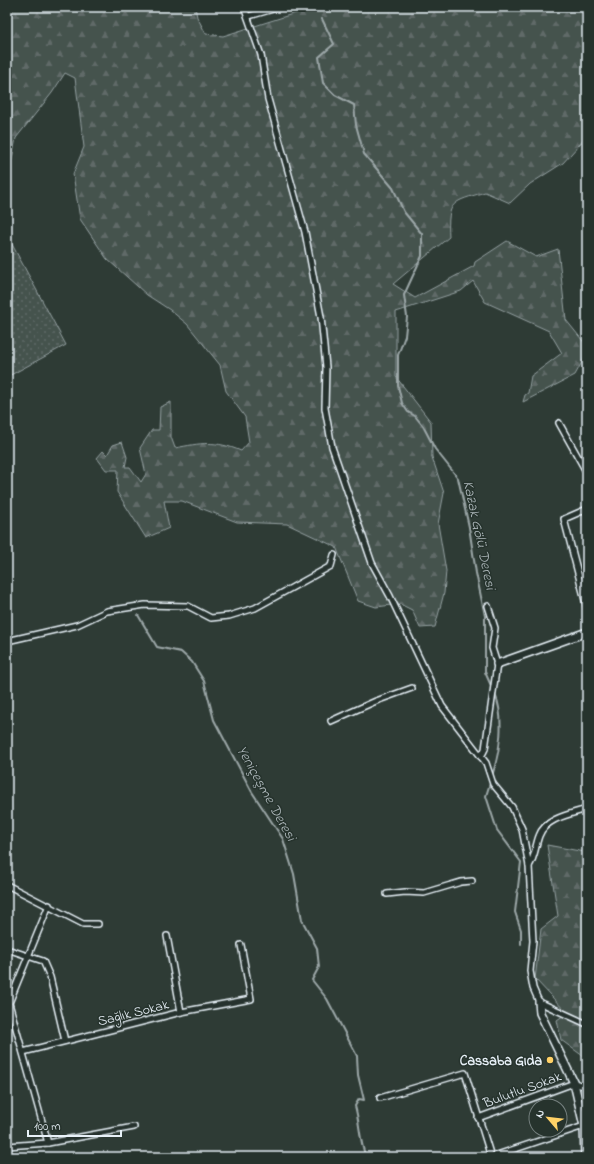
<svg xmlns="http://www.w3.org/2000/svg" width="594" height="1164" font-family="'Indie Flower',sans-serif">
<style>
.grass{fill:url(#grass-dots);stroke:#96a2a3}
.forest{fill:url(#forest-firs);stroke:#96a2a3}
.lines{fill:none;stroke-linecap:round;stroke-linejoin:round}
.stream{stroke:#9da8a9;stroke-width:2}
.street-casing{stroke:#e8f1f8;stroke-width:8}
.secondary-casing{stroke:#e8f1f8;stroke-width:10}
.street{stroke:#26332d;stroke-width:5}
.secondary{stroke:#26332d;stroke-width:7}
.poi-dot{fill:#ffd166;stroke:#26332d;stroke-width:1.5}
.labels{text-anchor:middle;stroke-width:3;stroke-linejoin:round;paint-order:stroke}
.street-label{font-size:14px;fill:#e8f1f8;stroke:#26332d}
.poi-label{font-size:14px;font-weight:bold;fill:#e8f1f8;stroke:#26332d;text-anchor:end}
.water-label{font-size:15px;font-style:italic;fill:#b0babd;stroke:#26332d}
</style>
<defs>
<pattern id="grass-dots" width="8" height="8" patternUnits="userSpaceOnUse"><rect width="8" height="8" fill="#45524e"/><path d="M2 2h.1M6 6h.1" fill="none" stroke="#606b68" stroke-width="1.8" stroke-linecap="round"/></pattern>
<pattern id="forest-firs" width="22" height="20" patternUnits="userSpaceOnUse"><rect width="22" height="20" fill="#45524e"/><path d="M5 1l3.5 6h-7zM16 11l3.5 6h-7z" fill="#606b68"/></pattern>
</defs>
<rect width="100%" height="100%" fill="#2e3b35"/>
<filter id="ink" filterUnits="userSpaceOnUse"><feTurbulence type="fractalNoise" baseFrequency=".025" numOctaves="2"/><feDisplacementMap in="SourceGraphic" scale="8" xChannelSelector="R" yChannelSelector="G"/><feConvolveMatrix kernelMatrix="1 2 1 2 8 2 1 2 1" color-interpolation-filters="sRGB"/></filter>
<g filter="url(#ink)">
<!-- grass -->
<path class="grass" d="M7,235L66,345L7,377Z"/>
<!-- forest -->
<g class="forest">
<path d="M7,7H195L197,17L206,34L223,36L315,7H587V136L563,163L530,184L510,203L485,192C453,202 447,200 449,237L393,284L415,298L474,266L475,262L507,241L536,257L558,249L566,320L587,346V353L575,375L523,402L525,395L528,393L531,376L562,353L549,331L485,302L473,281L461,291L396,312V377L431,422L432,457L444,493L438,524L446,571L444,593L435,627L420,628L412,610L400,604L376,607L358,601L336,547L287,524L237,522L182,501H164L169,528L146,538L117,492L118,470H106L97,458L103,451L107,455L113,445L122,442L127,457L125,467H130L141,482L146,474L140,448L152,430H159L160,407L171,402V437L175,448C201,443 215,440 241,451L249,442L245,417L226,391L220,365L187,324L170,310L147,295L107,259L80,219L73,174L84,147L75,78L65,73L52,93L16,138L9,174H7Z"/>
<path d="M547,845L585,852L587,854V1059L561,1040L557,1020L567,1013L535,979L541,929L558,916Z"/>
</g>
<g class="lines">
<!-- stream -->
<g class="stream">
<path d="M322,19L334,44L319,57L323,83L335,95L354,105L356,125L364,154L393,188L404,212L422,234V256L404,295L407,317L405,336L398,355V386L402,403L408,412L415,416L423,426L435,449L458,478L469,527L476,573L485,616V672L492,688"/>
<path d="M138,615L157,647L181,652L192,662L204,681L214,720L252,792L283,839L294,874L302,920L317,948L319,967L312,980L327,999L357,1056L358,1075L364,1100L359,1099L355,1106C360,1123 359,1140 366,1157"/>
<path d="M492,776C500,752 505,718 495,694"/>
<path d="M491,780L486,796L497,830L521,862L515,912L521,930V944"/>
</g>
<!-- street casing -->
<g class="street-casing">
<g id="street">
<path d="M244,7L261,55L268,99L305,232L321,317L326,367L325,408L332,447L372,563L390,596L442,706L486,763L493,784L512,807L522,829L529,866L533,941L530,971L533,988L539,1002L587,1024"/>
<path d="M249,16L280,7"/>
<path d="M559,423L587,473"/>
<path d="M587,509L564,519L587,608"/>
<path d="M7,641L77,625L107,611L145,605L188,606L211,618L229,616L255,608L331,566L334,555"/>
<path d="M331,721L376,701L412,688"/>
<path d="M481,757L485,749L497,664L492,648L495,628L488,606"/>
<path d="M529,866C535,857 535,847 539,836C545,818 571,814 587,809"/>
<path d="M7,885L83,924H98"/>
<path d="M387,894L405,892L424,893L461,882L472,881"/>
<path d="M167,936L181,1012"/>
<path d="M7,949L43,961L50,977L65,1041"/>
<path d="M23,1052L181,1012L251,999L241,945"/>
<path d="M380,1098L465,1073L491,1157"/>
<path d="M478,1118L574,1083L587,1087"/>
<path d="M48,1143L9,1003L49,905"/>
<path d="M7,1146L48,1143L134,1127"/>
<path d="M491,1157L584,1126"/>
</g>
</g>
<!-- secondary casing -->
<g class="secondary-casing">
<g id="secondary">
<path d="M497,664L587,632"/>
<path d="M539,1002L540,1013L574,1083L584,1126L585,1157"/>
</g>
</g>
<!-- street -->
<use href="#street" class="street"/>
<!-- secondary -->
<use href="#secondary" class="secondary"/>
</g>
</g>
<!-- markers -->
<circle class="poi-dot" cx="550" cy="1060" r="4"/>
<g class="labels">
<!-- street labels -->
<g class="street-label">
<text transform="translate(133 1012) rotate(-14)" y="5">Sağlık Sokak</text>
<text transform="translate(522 1089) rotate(-20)" y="5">Bulutlu Sokak</text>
</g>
<!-- poi labels -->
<g class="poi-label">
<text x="542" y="1065">Cassaba Gıda</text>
</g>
<!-- water labels -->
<g class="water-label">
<text transform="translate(480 535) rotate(78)" y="5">Kazak Gölü Deresi</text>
<text transform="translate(267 793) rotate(61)" y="5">Yeniçeşme Deresi</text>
</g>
</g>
<!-- margin -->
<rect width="594" height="1164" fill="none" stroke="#26332d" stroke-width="24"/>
<rect x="12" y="12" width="570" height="1140" fill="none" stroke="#e8f1f8" stroke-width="1.5" filter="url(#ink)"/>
<!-- north arrow -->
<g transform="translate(548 1118) rotate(298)"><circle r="19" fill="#26332d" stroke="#747f7e"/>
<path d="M0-3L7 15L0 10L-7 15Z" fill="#ffd166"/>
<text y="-6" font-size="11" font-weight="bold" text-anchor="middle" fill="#e8f1f8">N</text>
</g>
<!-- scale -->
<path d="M28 1130v6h93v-6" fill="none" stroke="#e8f1f8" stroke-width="2"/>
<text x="34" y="1130" font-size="12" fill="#e8f1f8" stroke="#26332d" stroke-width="3" paint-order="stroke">100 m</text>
</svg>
